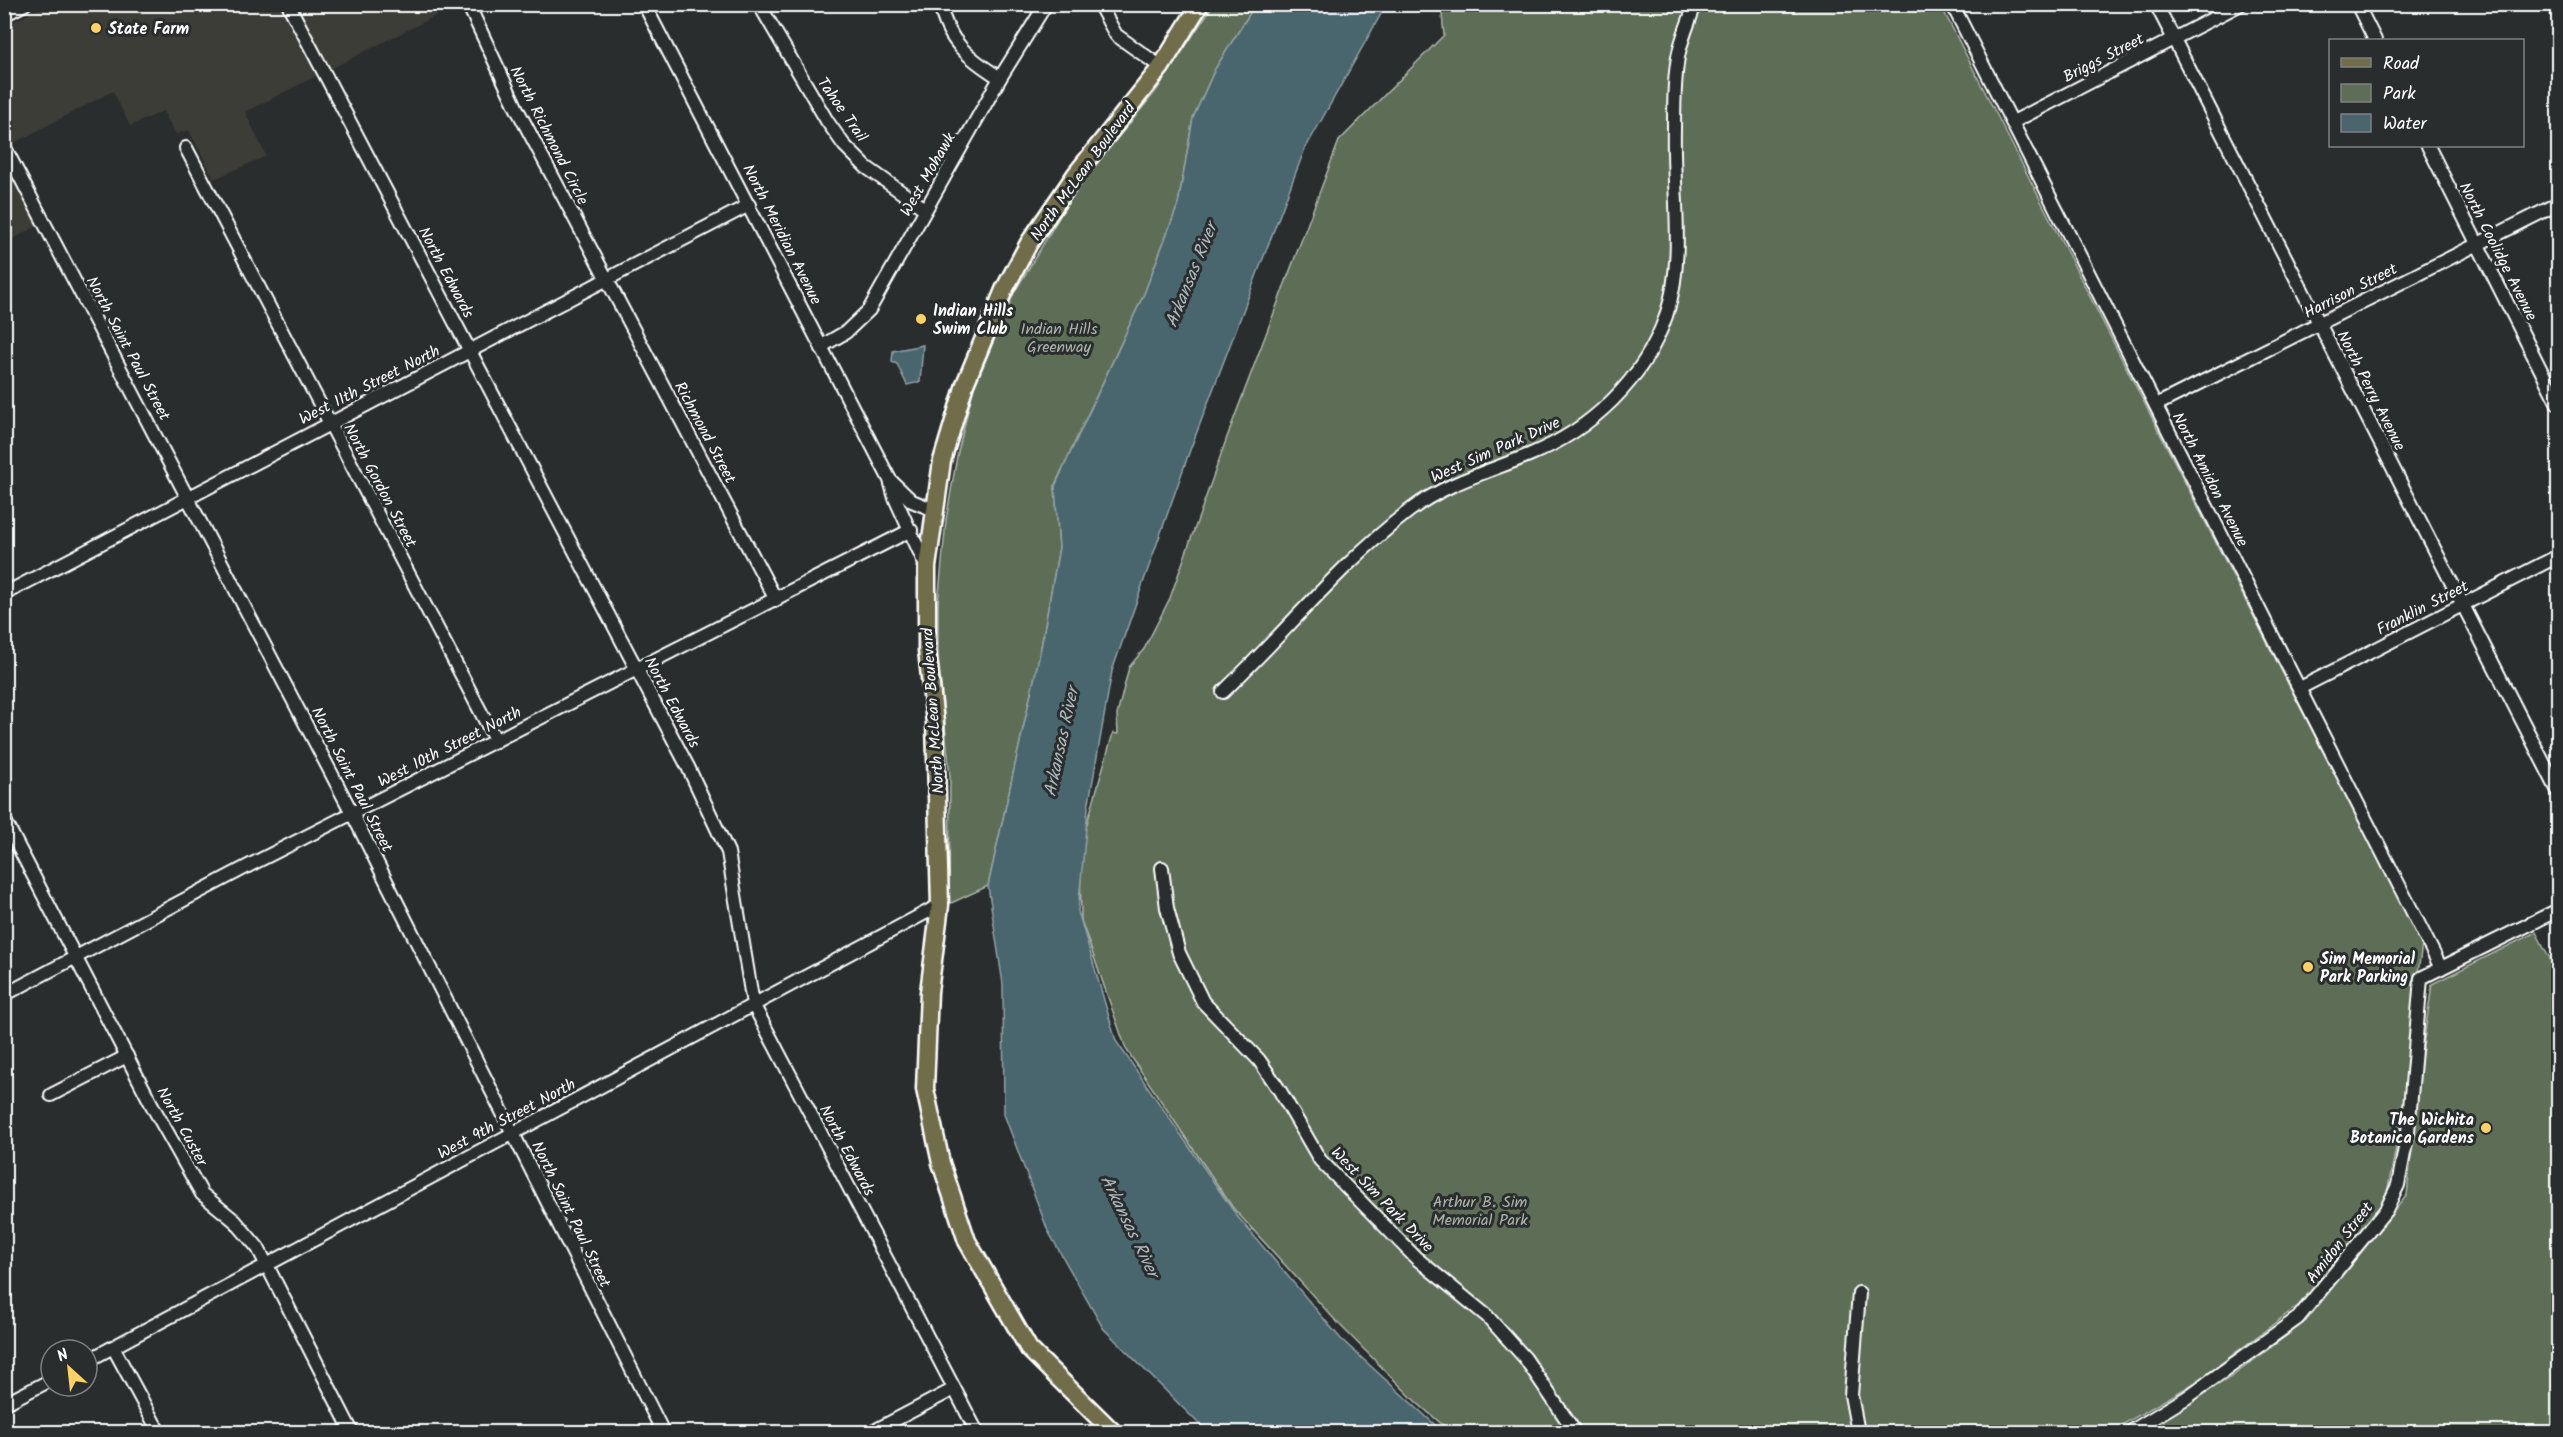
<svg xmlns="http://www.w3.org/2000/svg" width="2563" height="1437" font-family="Kalam,sans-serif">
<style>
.built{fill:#3d3c38}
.green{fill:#5d6d56;stroke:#aeb6aa;stroke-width:1.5}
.water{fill:#4a656e;stroke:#92a3a8;stroke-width:1.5}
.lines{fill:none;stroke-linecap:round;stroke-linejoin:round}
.minor-casing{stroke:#fff;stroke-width:16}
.major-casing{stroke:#fff;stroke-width:21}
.minor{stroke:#2a2d2e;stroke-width:12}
.major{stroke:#716d4b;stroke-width:16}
.poi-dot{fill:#ffd166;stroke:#2a2d2e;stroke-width:2}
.labels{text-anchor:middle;stroke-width:6;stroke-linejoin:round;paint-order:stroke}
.poi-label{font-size:16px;font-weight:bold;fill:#fff;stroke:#2a2d2e;text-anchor:start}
.street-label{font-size:16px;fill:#fff;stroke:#2a2d2e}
.park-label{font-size:16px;fill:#aeb6aa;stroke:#2a2d2e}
.water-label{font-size:18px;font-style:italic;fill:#aebabe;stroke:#2a2d2e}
</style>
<rect width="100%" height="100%" fill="#2a2d2e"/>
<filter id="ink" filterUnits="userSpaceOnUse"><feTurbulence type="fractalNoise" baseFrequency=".0167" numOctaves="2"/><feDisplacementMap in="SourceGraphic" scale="12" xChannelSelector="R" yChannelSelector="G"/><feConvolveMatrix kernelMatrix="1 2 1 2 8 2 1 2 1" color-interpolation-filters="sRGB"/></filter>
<g filter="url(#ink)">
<!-- built -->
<g class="built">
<path d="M451,4L453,7L245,112L266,156L214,179L189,130L176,134L163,111L130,126L113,91L12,144L5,130V26L46,5Z"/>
<path d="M4,165L37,226L5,243H4Z"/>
</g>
<!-- green -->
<g class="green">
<path d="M1488,4H1940L2422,945L2408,1040L2416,1047L2386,1198L2340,1261L2299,1305L2198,1381L2110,1432H1451L1416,1402L1336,1321L1233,1208L1126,1049L1081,920L1080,848L1113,733L1118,734L1117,715L1129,667L1144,649L1170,598L1230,429L1339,141L1444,35L1441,5H1466L1477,10Z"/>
<path d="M1213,5H1255L1215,69L1193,118L1178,205L1144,294L1055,485L1059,548L1040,653L988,886L949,904L950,776L938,655V604L946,520L957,456L973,390L1014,293L1076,189L1156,91Z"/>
<path d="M2536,932L2558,974V1432H2144L2234,1375L2306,1321L2407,1195L2421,1061L2432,984Z"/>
</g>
<!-- water -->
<g class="water">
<path d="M1255,5H1386L1304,151L1190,450L1112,671L1088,808L1078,911L1116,1041L1237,1216L1341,1339L1443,1432H1212L1199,1424L1103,1328L1048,1231L1004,1114L1003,984L988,886L1040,653L1059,548L1055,486L1144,294L1178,205L1193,118L1215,69Z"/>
<path d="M923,345L920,382L907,385L897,364L892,362L893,351Z"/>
</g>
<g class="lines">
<!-- minor casing -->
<g class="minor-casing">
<g id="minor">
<path d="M288,4L688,767L728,852L753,1004L977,1432"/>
<path d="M468,4L517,109L776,600"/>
<path d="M644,4L890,480L895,498L926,566"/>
<path d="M759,4L827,121L844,145L866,167L925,209"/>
<path d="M940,4C947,42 970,59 1000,78"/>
<path d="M1099,4L1116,35L1161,67"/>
<path d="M1952,4L2441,968"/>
<path d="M2156,4L2558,791"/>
<path d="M2357,4L2375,40"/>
<path d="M2554,4L2558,13"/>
<path d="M4,15L25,4"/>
<path d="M2013,122L2241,4"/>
<path d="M4,146L352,813L663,1432"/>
<path d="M2428,146L2558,404"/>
<path d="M186,148L496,741"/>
<path d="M822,346L846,332L869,310L1000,78L1046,4"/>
<path d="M2156,405L2558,204"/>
<path d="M891,481L912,501L934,510"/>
<path d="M4,594L749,205"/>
<path d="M2300,688L2558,556"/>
<path d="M1223,692C1286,632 1340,564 1409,511C1445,483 1488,472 1529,455C1591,430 1644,380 1666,316C1686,257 1672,190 1674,130C1674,106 1674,70 1680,48C1684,33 1690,19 1695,4"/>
<path d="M4,819L154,1109L202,1194L235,1221L258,1248L352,1432"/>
<path d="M1162,868L1167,908L1179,953L1203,1002L1259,1060L1280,1091L1320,1160L1416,1258L1487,1316L1525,1358L1575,1432"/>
<path d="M4,995L252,864L911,530"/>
<path d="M51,1095L127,1056"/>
<path d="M113,1347L159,1432"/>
<path d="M87,1361L940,905"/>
<path d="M4,1404L51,1380"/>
<path d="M872,1432L954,1389"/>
<path d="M1858,1432L1851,1395L1859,1293"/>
<path d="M2130,1432L2186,1398L2298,1318L2386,1210L2398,1185L2408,1132L2421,978L2558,910"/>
</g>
</g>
<!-- major casing -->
<g class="major-casing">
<path id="major" d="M1113,1432L1029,1349L967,1241L941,1163L925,1089L929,992L940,905L935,723L927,650V567L942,461L965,384L1004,290L1029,243L1076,174L1161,67L1200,4"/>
</g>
<!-- minor -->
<use href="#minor" class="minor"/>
<!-- major -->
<use href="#major" class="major"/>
</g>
</g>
<!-- markers -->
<g class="poi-dot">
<circle cx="96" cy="28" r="6"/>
<circle cx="921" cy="319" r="6"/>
<circle cx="2308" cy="967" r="6"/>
<circle cx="2486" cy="1128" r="6"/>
</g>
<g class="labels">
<!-- poi labels -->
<g class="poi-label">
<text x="108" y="34">State Farm</text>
<text x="933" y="316">Indian Hills<tspan x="933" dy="18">Swim Club</tspan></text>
<text x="2320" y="964">Sim Memorial<tspan x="2320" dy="18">Park Parking</tspan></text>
<text x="2474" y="1125" text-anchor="end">The Wichita<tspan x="2474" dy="18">Botanica Gardens</tspan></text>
</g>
<!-- street labels -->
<g class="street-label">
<text transform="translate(2103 57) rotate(-27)" y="6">Briggs Street</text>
<text transform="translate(843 109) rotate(55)" y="6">Tahoe Trail</text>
<text transform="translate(550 135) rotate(63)" y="6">North Richmond Circle</text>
<text transform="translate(1082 171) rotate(-54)" y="6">North McLean Boulevard</text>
<text transform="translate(927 174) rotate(-60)" y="6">West Mohawk</text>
<text transform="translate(783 234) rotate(63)" y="6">North Meridian Avenue</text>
<text transform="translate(2499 251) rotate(63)" y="6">North Coolidge Avenue</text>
<text transform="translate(447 272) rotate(62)" y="6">North Edwards</text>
<text transform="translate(2350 290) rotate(-27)" y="6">Harrison Street</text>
<text transform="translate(129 348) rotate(62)" y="6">North Saint Paul Street</text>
<text transform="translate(369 384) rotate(-27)" y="6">West 11th Street North</text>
<text transform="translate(2372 390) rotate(63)" y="6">North Perry Avenue</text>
<text transform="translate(706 432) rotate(62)" y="6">Richmond Street</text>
<text transform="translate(1495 449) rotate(-24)" y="6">West Sim Park Drive</text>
<text transform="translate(2211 479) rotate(63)" y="6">North Amidon Avenue</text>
<text transform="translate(381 485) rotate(62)" y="6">North Gordon Street</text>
<text transform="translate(2422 607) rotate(-27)" y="6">Franklin Street</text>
<text transform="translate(673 702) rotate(62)" y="6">North Edwards</text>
<text transform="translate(932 711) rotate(-94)" y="6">North McLean Boulevard</text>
<text transform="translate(449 746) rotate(-27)" y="6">West 10th Street North</text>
<text transform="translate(353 779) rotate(63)" y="6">North Saint Paul Street</text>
<text transform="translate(506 1118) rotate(-28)" y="6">West 9th Street North</text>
<text transform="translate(183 1126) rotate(61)" y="6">North Custer</text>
<text transform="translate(848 1150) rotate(62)" y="6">North Edwards</text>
<text transform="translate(1383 1199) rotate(46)" y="6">West Sim Park Drive</text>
<text transform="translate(572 1214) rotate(64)" y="6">North Saint Paul Street</text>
<text transform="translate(2339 1242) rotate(-52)" y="6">Amidon Street</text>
</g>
<!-- park labels -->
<g class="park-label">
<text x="1059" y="334">Indian Hills<tspan x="1059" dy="18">Greenway</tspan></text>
<text x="1480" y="1207">Arthur B. Sim<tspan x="1480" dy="18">Memorial Park</tspan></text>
</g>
<!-- water labels -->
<g class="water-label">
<text transform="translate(1191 275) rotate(-68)" y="6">Arkansas River</text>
<text transform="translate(1061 742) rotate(-78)" y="6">Arkansas River</text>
<text transform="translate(1130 1226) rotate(64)" y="6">Arkansas River</text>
</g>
</g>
<!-- margin -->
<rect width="2563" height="1437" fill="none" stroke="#2a2d2e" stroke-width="24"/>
<rect x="12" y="12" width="2539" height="1413" fill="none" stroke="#fff" stroke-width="2" filter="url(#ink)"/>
<!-- legend -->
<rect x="2329" y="39" width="195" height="108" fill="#2a2d2e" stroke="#7f8182" stroke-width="1.5"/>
<rect x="2341" y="58" width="30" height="9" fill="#716d4b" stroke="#7f8182" stroke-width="1.5"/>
<text x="2383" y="69" font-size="18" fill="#ffffff">Road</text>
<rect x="2341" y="84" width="30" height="18" fill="#5d6d56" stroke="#7f8182" stroke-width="1.5"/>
<text x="2383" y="99" font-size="18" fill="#ffffff">Park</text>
<rect x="2341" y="114" width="30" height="18" fill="#4a656e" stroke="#7f8182" stroke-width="1.5"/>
<text x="2383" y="129" font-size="18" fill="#ffffff">Water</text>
<!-- north arrow -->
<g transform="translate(69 1368) rotate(333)"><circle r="28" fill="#2a2d2e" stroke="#7f8182" stroke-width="1.5"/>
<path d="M0-4.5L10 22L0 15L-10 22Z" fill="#ffd166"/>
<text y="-9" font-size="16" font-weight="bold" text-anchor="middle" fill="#ffffff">N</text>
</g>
</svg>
